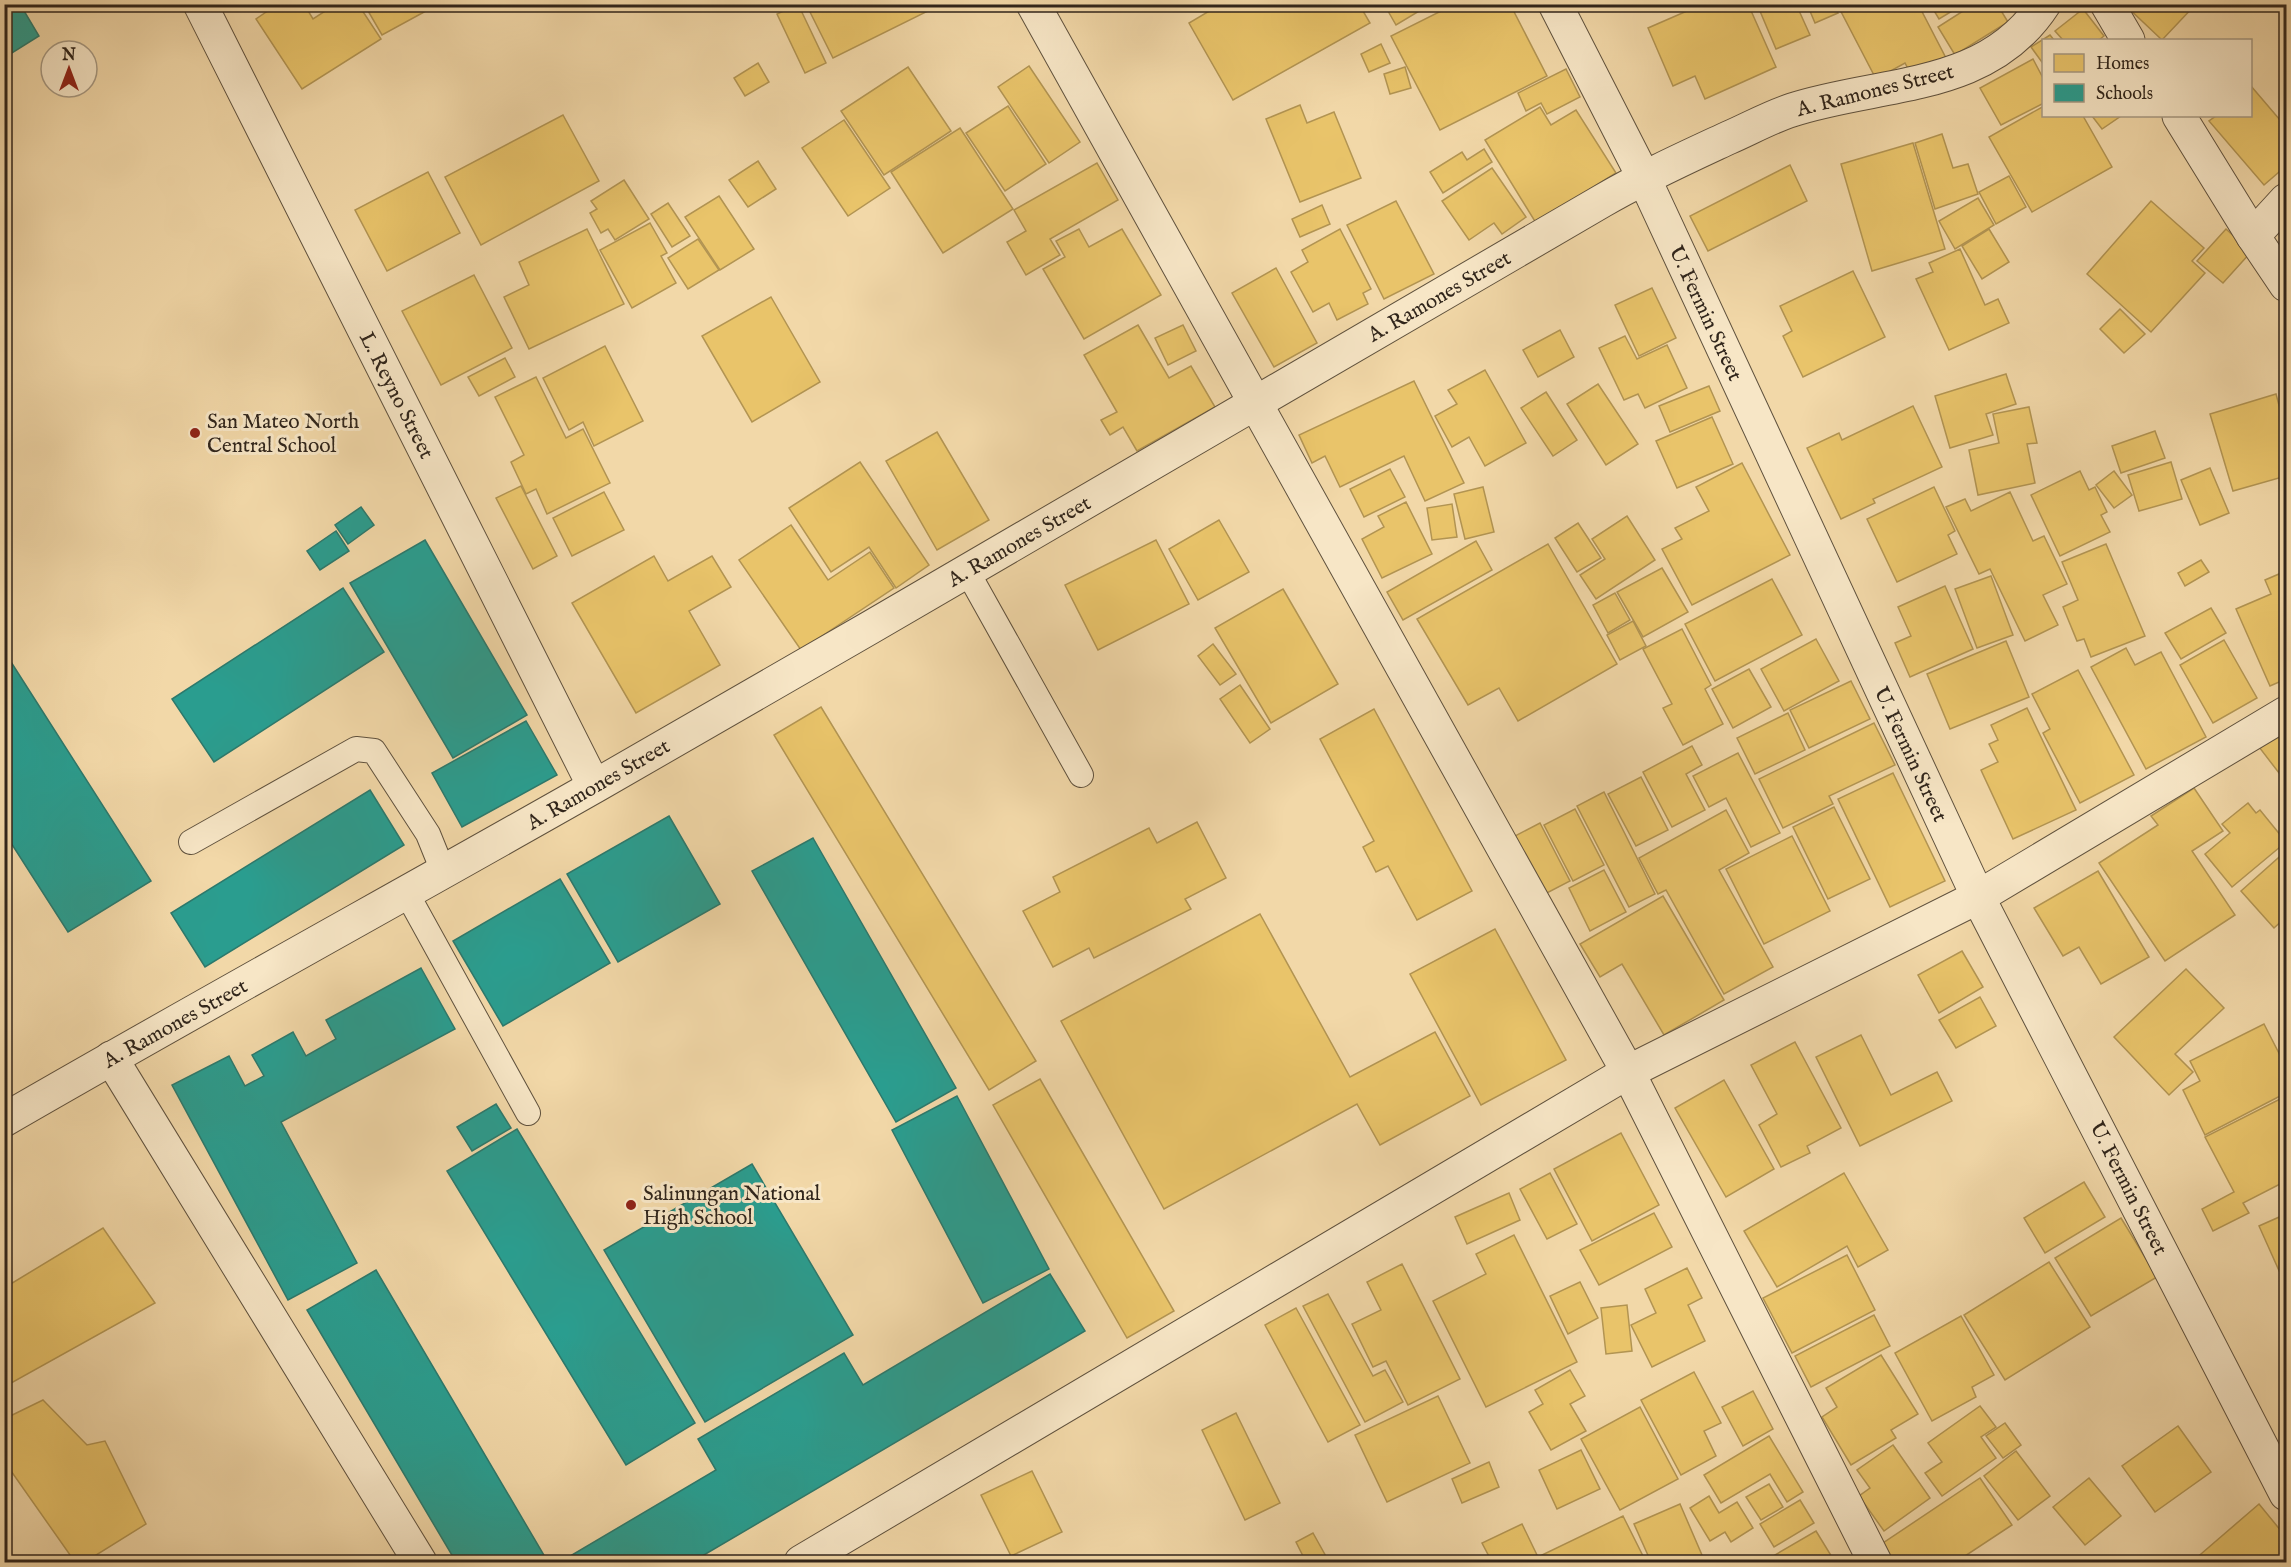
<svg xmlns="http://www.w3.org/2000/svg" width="2291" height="1567" font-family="'IM FELL English',serif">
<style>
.homes{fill:#e9c46a;stroke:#b29452;stroke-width:1.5}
.schools{fill:#2a9d8f;stroke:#2c796c;stroke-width:1.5}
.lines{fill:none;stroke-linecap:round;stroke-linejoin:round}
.lane-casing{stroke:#60523e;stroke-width:26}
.street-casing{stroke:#60523e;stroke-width:35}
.lane{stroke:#f7e6c6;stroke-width:24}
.street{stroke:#f7e6c6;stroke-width:33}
.poi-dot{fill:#8f2418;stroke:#f7e6c6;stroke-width:2}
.labels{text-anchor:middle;stroke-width:6;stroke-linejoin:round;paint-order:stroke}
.street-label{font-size:21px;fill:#30251b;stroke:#f7e6c6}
.poi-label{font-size:21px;fill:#30251b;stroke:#f7e6c6;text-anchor:start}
</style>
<rect width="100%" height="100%" fill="#f2d8a8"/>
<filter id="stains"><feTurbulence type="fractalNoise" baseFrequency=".00333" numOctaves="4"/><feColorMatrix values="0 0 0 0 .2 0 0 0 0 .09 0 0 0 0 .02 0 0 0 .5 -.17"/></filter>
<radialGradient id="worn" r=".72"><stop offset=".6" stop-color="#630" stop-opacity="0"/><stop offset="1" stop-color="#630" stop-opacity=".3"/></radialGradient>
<!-- homes -->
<g class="homes">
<path d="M278,4H304L313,19L336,4H358L381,39L302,89L256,19Z"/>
<path d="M364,4H437V5L382,35Z"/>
<path d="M798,4L826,63L805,73L777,14Z"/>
<path d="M806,4H927L930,10L833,58Z"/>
<path d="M1221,4H1359L1370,23L1233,100L1189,23Z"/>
<path d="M1384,4H1431L1396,25Z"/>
<path d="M1455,4H1510L1547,76L1440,130L1391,36Z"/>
<path d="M1703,4H1748L1776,67L1705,99L1695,76L1673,86L1648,28Z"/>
<path d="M1757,4H1796L1810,35L1776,49Z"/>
<path d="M1807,4H1834L1838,13L1815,23Z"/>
<path d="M1837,4H1918L1947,60L1913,78L1905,63L1876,79Z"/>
<path d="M1930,4H1964L1939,19Z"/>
<path d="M1974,4H1997L2008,22L1955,55L1938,27Z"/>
<path d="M2124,4H2196L2162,40Z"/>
<path d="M2083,9L2104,36L2099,40H2063L2055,31Z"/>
<path d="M2050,35L2054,40H2044V65L2031,47Z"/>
<path d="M1381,44L1390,63L1369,72L1361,54Z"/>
<path d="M2033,59L2044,80V103L2001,125L1980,88Z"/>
<path d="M758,63L769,82L745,96L734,78Z"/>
<path d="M1029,66L1080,142L1049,163L998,87Z"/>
<path d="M908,67L951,131L884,175L841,111Z"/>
<path d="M1405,67L1411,88L1390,94L1384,74Z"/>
<path d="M1566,69L1580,97L1547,114L1541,103L1526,111L1518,93Z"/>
<path d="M2251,86L2286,127V166L2264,185L2209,121L2216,116H2250Z"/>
<path d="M1300,105L1307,123L1334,112L1361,178L1300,202L1266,119Z"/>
<path d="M1008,106L1046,164L1005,191L966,133Z"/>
<path d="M2044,106V116H2083L2112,167L2032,212L1989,137Z"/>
<path d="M1540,107L1551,125L1576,110L1616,173L1536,223L1485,140Z"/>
<path d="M563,115L599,181L481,245L445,177Z"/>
<path d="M2092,116H2121L2102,129Z"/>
<path d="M844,120L890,188L848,216L802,148Z"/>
<path d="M960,128L1013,209L943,253L891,172Z"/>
<path d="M1942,134L1953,168L1968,164L1978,194L1935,209L1915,143Z"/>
<path d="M1913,143L1945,249L1872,271L1841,164Z"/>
<path d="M1484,149L1492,162L1443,193L1430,172L1462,152L1467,160Z"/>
<path d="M758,161L776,189L748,207L729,180Z"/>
<path d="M1097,163L1118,200L1050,239L1060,255L1026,275L1007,242L1026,231L1014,210Z"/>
<path d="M1790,165L1807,201L1708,251L1690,216Z"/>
<path d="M1492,168L1526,217L1502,234L1494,223L1469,240L1442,201Z"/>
<path d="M428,172L460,233L387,271L355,210Z"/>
<path d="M2009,176L2026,207L1996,224L1979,192Z"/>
<path d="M624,180L649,219L615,240L608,229L601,233L590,213L597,209L591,201Z"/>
<path d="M719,196L754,249L720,270L685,217Z"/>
<path d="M1978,198L1994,225L1955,249L1939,221Z"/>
<path d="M1396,201L1434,274L1384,299L1347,225Z"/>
<path d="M2151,201L2204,248L2192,261L2205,273L2151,332L2087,274Z"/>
<path d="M668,203L690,236L672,247L651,214Z"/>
<path d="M1322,205L1330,224L1300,237L1292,219Z"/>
<path d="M650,223L667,253L661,256L676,283L632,308L600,250Z"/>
<path d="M587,229L624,304L529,349L504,297L529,285L519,262Z"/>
<path d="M1079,229L1089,247L1122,229L1161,295L1084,339L1043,269L1065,257L1056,241Z"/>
<path d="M1340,229L1371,289L1363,293L1368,304L1337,320L1329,303L1313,312L1291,272L1308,262L1302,250Z"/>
<path d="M1989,229L2009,262L1982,279L1962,246Z"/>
<path d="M2226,229L2251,252L2223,283L2197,261Z"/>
<path d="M698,239L719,270L688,289L668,258Z"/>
<path d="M1960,249L1985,305L1998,299L2009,323L1949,350L1916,279L1933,272L1929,263Z"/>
<path d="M1276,268L1317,343L1274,367L1232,293Z"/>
<path d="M1853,271L1885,337L1803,377L1783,336L1792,331L1780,306Z"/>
<path d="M474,275L512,348L441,385L402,311Z"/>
<path d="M1652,288L1676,338L1639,356L1615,305Z"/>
<path d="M771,297L820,382L752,422L702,336Z"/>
<path d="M2120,309L2145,334L2124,353L2100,329Z"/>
<path d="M1138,325L1169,378L1191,366L1215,407L1137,451L1123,427L1110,435L1101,420L1117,412L1084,355Z"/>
<path d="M1183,325L1196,351L1168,365L1155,338Z"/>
<path d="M1560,330L1574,357L1538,377L1523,350Z"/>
<path d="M1625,336L1637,359L1667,345L1687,388L1645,408L1638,394L1624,400L1599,348Z"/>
<path d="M605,346L643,421L594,446L583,422L569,430L543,378Z"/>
<path d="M505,358L515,377L479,396L468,377Z"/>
<path d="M1485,370L1526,443L1485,466L1469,437L1452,447L1435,416L1457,404L1448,390Z"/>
<path d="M2006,374L2016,404L1986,414L1993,435L1950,448L1935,396Z"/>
<path d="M536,377L566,438L583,429L610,483L547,514L536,489L526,494L511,462L524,455L495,397Z"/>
<path d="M1414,381L1464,483L1425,501L1404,456L1340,487L1325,456L1312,463L1299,435Z"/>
<path d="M1598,384L1638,444L1606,465L1567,404Z"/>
<path d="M1709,386L1720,411L1670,432L1659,406Z"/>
<path d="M1546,392L1577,440L1553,456L1521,408Z"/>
<path d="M2276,394L2286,431V476L2233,491L2210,414Z"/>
<path d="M1913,406L1942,467L1873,499L1875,503L1841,519L1807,448L1839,433L1842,440Z"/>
<path d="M2029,407L2037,443L2027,444L2035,483L1978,495L1969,450L1999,443L1993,414Z"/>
<path d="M1712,417L1733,464L1677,488L1656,441Z"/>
<path d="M2155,431L2165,458L2121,473L2112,446Z"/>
<path d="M937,432L989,520L937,550L886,461Z"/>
<path d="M860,462L929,565L896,588L869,547L831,572L789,508Z"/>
<path d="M2171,462L2182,499L2139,511L2128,475Z"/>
<path d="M1742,463L1790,555L1692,605L1662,549L1682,539L1675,528L1709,511L1696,487Z"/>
<path d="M2210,468L2229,513L2200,525L2181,480Z"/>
<path d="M1390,469L1405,497L1364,517L1350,489Z"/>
<path d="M2080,471L2089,490L2095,487L2107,512L2101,515L2110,532L2060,556L2031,495Z"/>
<path d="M2114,471L2132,495L2114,508L2096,485Z"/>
<path d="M521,486L557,556L533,569L496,498Z"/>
<path d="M1483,487L1494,532L1465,539L1454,494Z"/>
<path d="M1934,487L1955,531L1948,535L1957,554L1897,582L1867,519Z"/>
<path d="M604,492L624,530L572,556L553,518Z"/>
<path d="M2010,492L2033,541L2044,536L2067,584L2043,595L2058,625L2025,641L1990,569L1979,574L1946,507L1965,499L1971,511Z"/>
<path d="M1406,502L1432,554L1382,578L1362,539L1384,527L1378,516Z"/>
<path d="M1452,504L1457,537L1432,540L1427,508Z"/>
<path d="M1627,516L1655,560L1596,599L1580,575L1605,559L1592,539Z"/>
<path d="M1219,520L1249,572L1198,600L1169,549Z"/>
<path d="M1578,523L1601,558L1577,572L1555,538Z"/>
<path d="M791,525L828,580L870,552L894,588L801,650L739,560Z"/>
<path d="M1156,540L1189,604L1098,650L1065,585Z"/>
<path d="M1476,541L1492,570L1403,620L1387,592Z"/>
<path d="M1548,544L1617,664L1518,721L1499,688L1468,705L1417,619Z"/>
<path d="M2106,544L2145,636L2091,657L2084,639L2077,641L2063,607L2078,600L2062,562Z"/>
<path d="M654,556L668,581L712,556L731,587L689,611L720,665L636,713L572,603Z"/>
<path d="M2201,560L2209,572L2185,586L2178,573Z"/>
<path d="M1662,568L1688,612L1643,637L1617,592Z"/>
<path d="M2286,571V679L2270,686L2236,609L2271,594L2265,580Z"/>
<path d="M1991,576L2013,635L1977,648L1955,589Z"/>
<path d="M1772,579L1802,635L1715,681L1685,624Z"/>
<path d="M1945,586L1973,649L1910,677L1895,643L1911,636L1898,607Z"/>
<path d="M1283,589L1338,684L1271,723L1215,628Z"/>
<path d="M1615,593L1630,620L1608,633L1593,605Z"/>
<path d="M2211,608L2226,633L2181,659L2165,633Z"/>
<path d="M1633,621L1646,646L1620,660L1607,635Z"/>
<path d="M1682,629L1711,685L1705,689L1723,724L1683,745L1663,708L1672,704L1643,649Z"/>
<path d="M1816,639L1839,681L1784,711L1761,669Z"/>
<path d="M2224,640L2257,698L2213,723L2180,665Z"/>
<path d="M2006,641L2029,697L1950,729L1927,674Z"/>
<path d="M1213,644L1236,674L1220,685L1198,656Z"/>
<path d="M2126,648L2135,665L2161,652L2206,737L2146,769L2091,667Z"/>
<path d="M1749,669L1771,707L1733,728L1712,689Z"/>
<path d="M2078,670L2134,775L2080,803L2043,733L2050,729L2032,694Z"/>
<path d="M1851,681L1870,719L1809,748L1790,710Z"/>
<path d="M1240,685L1270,729L1250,743L1220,699Z"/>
<path d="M821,707L1036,1061L989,1090L774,735Z"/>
<path d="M2027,708L2076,810L2013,839L1981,770L1998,762L1989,744L1998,740L1991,725Z"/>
<path d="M1374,709L1472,891L1417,920L1388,866L1376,872L1363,847L1374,841L1320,739Z"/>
<path d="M1788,713L1805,750L1755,774L1737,738Z"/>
<path d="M1874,723L1895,765L1829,796L1833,804L1783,828L1759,779Z"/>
<path d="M2282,729L2286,734V782L2259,747Z"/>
<path d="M1692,746L1702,765L1686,774L1705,810L1672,827L1643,772Z"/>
<path d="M1738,753L1780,833L1751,847L1726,798L1709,807L1693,776Z"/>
<path d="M1893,773L1945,881L1890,907L1838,799Z"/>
<path d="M1641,777L1668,830L1636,846L1608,794Z"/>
<path d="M2194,788L2223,831L2192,851L2235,915L2165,961L2099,863L2158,825L2151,816Z"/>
<path d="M1604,792L1655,894L1629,907L1577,806Z"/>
<path d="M2248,803L2256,813L2260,810L2286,842L2232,887L2205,854L2230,833L2222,824Z"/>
<path d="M1834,807L1870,879L1828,899L1793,827Z"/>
<path d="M1575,809L1604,865L1573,881L1544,825Z"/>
<path d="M1726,810L1749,853L1719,870L1773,967L1724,994L1666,890L1658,894L1639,858Z"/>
<path d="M1197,822L1226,878L1185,899L1191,909L1094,958L1089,948L1053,967L1023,911L1060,892L1053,877L1149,828L1157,843Z"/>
<path d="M1540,823L1570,881L1543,895L1513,837Z"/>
<path d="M1792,836L1830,911L1764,944L1726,869Z"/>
<path d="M2286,851V917L2274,928L2241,891Z"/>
<path d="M1604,870L1626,912L1590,931L1569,888Z"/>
<path d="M2098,871L2149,957L2101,984L2079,947L2063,956L2034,908Z"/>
<path d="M1663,896L1724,1000L1664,1035L1622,964L1600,977L1580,944Z"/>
<path d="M1260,914L1350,1077L1435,1032L1470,1096L1380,1145L1357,1104L1164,1209L1061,1021Z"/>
<path d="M1495,929L1566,1060L1481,1105L1410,974Z"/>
<path d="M1962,951L1983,987L1939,1013L1918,975Z"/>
<path d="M2186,969L2224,1008L2175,1054L2193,1072L2169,1095L2114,1037Z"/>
<path d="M1980,997L1996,1026L1956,1048L1939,1020Z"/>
<path d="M2264,1024L2286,1067V1093L2205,1135L2183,1090L2200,1081L2190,1061Z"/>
<path d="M1861,1035L1891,1095L1937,1072L1952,1101L1860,1146L1816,1057Z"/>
<path d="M1795,1042L1841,1128L1807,1146L1810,1153L1781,1167L1759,1125L1777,1114L1751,1065Z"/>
<path d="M1040,1079L1174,1311L1127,1338L993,1105Z"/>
<path d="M1724,1080L1774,1169L1726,1197L1675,1108Z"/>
<path d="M2286,1096V1181L2243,1203L2249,1213L2213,1231L2202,1209L2234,1192L2205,1137Z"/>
<path d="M1621,1133L1659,1205L1592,1241L1554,1169Z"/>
<path d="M1550,1173L1577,1224L1547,1239L1520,1189Z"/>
<path d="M1844,1173L1888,1250L1858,1267L1847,1246L1777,1287L1744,1231Z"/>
<path d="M2084,1182L2105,1217L2045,1253L2024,1218Z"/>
<path d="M1509,1193L1520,1220L1467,1244L1455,1217Z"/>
<path d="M1654,1213L1672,1247L1599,1285L1580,1250Z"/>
<path d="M2286,1214V1283L2285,1284L2259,1226Z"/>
<path d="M2121,1218L2157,1277L2091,1316L2055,1258Z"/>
<path d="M103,1228L155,1303L4,1387V1288Z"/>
<path d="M1514,1235L1577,1362L1486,1407L1433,1301L1486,1274L1476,1254Z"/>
<path d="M1847,1255L1875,1310L1792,1353L1763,1298Z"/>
<path d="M2049,1262L2090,1327L2005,1380L1964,1315Z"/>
<path d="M1402,1264L1460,1379L1408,1405L1386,1361L1373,1367L1352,1324L1381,1310L1367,1282Z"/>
<path d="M1687,1268L1702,1298L1688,1305L1705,1341L1652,1367L1631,1325L1656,1313L1645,1289Z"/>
<path d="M1580,1282L1598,1318L1568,1334L1550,1296Z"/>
<path d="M1328,1294L1373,1376L1385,1370L1403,1402L1365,1422L1303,1306Z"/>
<path d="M1627,1305L1632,1351L1606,1354L1601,1308Z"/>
<path d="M1296,1308L1360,1425L1328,1442L1265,1325Z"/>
<path d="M1874,1315L1890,1346L1811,1387L1795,1356Z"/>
<path d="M1961,1316L1994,1375L1972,1387L1976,1397L1932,1421L1895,1353Z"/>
<path d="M1881,1355L1918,1414L1891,1430L1896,1438L1851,1465L1822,1417L1837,1407L1826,1388Z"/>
<path d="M1570,1370L1585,1396L1570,1404L1586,1431L1551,1450L1529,1412L1543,1404L1535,1390Z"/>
<path d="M1694,1372L1721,1423L1704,1431L1716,1456L1681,1475L1641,1400Z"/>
<path d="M1753,1391L1773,1429L1743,1446L1722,1407Z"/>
<path d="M1438,1396L1470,1463L1387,1502L1355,1435Z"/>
<path d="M43,1400L87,1445L105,1441L146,1524L85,1562H75L4,1461V1419Z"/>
<path d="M1980,1406L1996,1427L1981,1437L1996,1458L1942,1496L1925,1473L1942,1462L1928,1443Z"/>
<path d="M1640,1407L1678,1479L1620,1510L1581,1439Z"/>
<path d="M1236,1413L1280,1503L1245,1520L1202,1430Z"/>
<path d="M2005,1423L2021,1445L2003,1458L1986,1436Z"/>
<path d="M2178,1426L2211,1472L2155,1512L2122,1466Z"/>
<path d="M1769,1436L1803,1492L1787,1502L1770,1474L1721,1503L1704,1475Z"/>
<path d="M1893,1445L1930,1498L1884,1531L1859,1496L1870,1488L1857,1470Z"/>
<path d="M1581,1450L1600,1489L1557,1509L1539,1470Z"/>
<path d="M2016,1451L2050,1496L2018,1520L1984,1476Z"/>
<path d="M1489,1462L1499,1487L1462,1503L1452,1479Z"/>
<path d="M1032,1471L1062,1532L1011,1556L981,1495Z"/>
<path d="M1980,1478L2012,1525L1956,1562H1891L1880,1545Z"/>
<path d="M2089,1478L2121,1516L2085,1545L2053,1507Z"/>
<path d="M1769,1484L1783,1507L1761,1520L1746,1497Z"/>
<path d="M1709,1496L1719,1513L1737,1502L1753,1528L1731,1542L1725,1532L1710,1541L1690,1508Z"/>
<path d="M1800,1500L1814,1523L1774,1547L1760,1524Z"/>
<path d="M1680,1504L1705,1562H1651L1634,1524Z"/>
<path d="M2259,1504L2286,1537V1554L2277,1562H2196L2194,1560Z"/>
<path d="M1623,1516L1646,1562H1492L1482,1543L1522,1524L1538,1557Z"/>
<path d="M1816,1531L1835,1562H1763Z"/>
<path d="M1313,1533L1328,1560L1324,1562H1306L1296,1542Z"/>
</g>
<!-- schools -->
<g class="schools">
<path d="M4,4H20L39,36L4,58Z"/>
<path d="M361,507L374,525L348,544L335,525Z"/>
<path d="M336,531L349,551L320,570L307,551Z"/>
<path d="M425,540L527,715L453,758L350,583Z"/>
<path d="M343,588L384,652L214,762L172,699Z"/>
<path d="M4,651L151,881L68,932L4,832Z"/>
<path d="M526,721L557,775L462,827L432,773Z"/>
<path d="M370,790L404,845L205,967L171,913Z"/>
<path d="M669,816L720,904L618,962L567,874Z"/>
<path d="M813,838L956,1088L896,1122L752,871Z"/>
<path d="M560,879L610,963L503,1026L453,941Z"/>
<path d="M421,968L455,1029L281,1122L357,1263L288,1300L172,1085L229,1056L245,1086L264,1076L252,1055L293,1032L306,1056L336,1039L326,1020Z"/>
<path d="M957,1096L1049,1269L983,1303L892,1130Z"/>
<path d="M496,1104L511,1128L472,1151L457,1127Z"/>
<path d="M517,1129L695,1423L626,1465L447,1171Z"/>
<path d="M752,1164L853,1335L705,1422L604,1250Z"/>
<path d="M376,1270L548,1562H456L307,1310Z"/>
<path d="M1050,1274L1085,1331L692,1562H560L716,1470L698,1439L844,1353L863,1385Z"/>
</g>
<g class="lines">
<!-- lane casing -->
<g class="lane-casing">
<g id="lane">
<path d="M967,571L1081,775"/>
<path d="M191,842L356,749L374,751L428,834L443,871"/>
<path d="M406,892L528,1113"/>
</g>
</g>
<!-- street casing -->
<g class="street-casing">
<g id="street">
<path d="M200,4L594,786"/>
<path d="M1033,4L1628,1072L1875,1562"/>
<path d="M1555,4L1643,176L1978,897L2286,1494"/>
<path d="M2107,4L2128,40"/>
<path d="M2179,116L2253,236L2286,285"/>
<path d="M2253,236L2286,200"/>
<path d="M111,1058L420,1562"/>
<path d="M4,1120C201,1006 400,897 597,785C933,592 1268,397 1602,201C1643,177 1685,158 1728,138C1749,129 1770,117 1792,110C1881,81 1987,92 2044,4"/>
<path d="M801,1562L1628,1072L1978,897L2286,713"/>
</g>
</g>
<!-- lane -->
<use href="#lane" class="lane"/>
<!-- street -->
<use href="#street" class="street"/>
</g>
<!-- markers -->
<g class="poi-dot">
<circle cx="195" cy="433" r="6"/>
<circle cx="631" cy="1205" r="6"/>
</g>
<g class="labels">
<!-- street labels -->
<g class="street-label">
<text transform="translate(1875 90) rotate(-14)" y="7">A. Ramones Street</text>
<text transform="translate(1439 296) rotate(-30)" y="7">A. Ramones Street</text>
<text transform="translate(1706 313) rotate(65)" y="7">U. Fermin Street</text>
<text transform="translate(397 395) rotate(63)" y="7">L. Reyno Street</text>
<text transform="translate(1019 541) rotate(-30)" y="7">A. Ramones Street</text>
<text transform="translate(1911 754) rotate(65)" y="7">U. Fermin Street</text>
<text transform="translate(598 784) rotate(-30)" y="7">A. Ramones Street</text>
<text transform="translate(175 1023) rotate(-29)" y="7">A. Ramones Street</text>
<text transform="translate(2129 1188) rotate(63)" y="7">U. Fermin Street</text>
</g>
<!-- poi labels -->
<g class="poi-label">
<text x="207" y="428">San Mateo North<tspan x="207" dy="24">Central School</tspan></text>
<text x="643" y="1200">Salinungan National<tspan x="643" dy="24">High School</tspan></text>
</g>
</g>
<!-- margin -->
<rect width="2291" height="1567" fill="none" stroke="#f2d8a8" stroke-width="24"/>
<rect x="6" y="6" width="2279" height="1555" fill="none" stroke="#30251b" stroke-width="3"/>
<rect x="12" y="12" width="2267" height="1543" fill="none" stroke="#30251b" stroke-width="1.5"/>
<!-- legend -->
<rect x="2042" y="39" width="210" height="78" fill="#f7e6c6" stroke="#a79982" stroke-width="1.5"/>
<rect x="2054" y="54" width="30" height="18" fill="#e9c46a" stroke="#a79982" stroke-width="1.5"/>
<text x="2096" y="69" font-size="18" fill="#30251b">Homes</text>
<rect x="2054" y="84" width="30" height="18" fill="#2a9d8f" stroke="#a79982" stroke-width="1.5"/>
<text x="2096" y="99" font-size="18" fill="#30251b">Schools</text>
<!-- north arrow -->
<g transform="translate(69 69)"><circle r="28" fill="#f7e6c6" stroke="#a79982" stroke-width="1.5"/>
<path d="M0-4.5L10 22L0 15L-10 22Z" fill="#8f2418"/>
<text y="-9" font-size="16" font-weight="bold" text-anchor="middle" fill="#30251b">N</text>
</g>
<rect width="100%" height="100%" filter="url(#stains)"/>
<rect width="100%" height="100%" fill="url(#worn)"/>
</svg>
